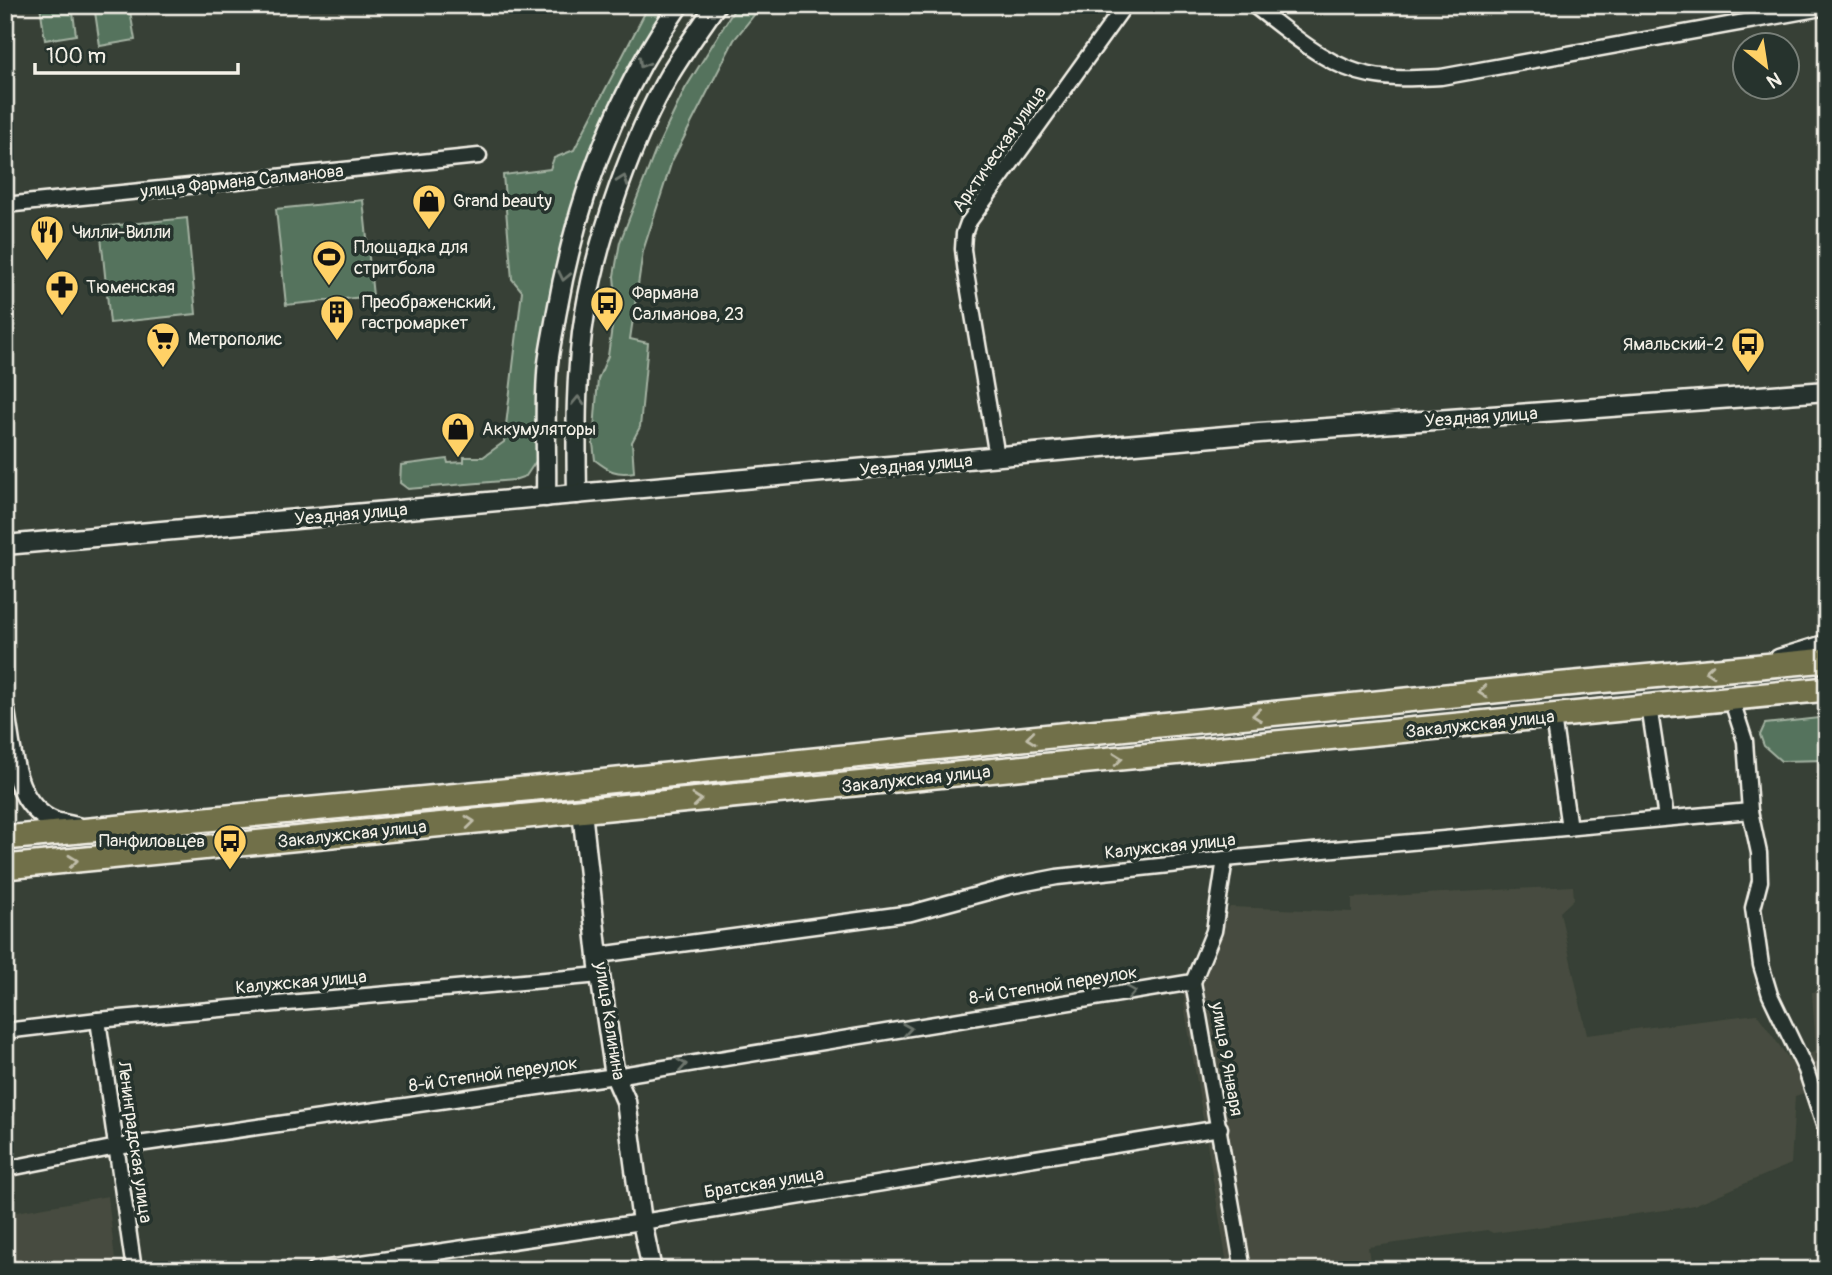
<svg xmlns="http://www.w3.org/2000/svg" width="1832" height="1275" font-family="Pangolin,sans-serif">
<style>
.built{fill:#474c3f}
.green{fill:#54735d;stroke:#a4b2a2;stroke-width:2}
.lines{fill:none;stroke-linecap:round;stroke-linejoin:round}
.minor-casing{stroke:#f4f1e8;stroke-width:19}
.tertiary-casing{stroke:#f4f1e8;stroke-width:23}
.trunk-casing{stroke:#f4f1e8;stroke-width:28}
.minor{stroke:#26332d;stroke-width:14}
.tertiary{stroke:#26332d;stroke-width:18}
.trunk{stroke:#71704a;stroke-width:23}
.oneway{stroke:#6e766e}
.oneway2{stroke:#c0bda9}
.labels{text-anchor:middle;stroke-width:7;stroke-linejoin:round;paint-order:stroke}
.street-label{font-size:18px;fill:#f4f1e8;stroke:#26332d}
.poi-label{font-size:18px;fill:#f4f1e8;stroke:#26332d;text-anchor:start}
</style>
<rect width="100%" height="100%" fill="#374036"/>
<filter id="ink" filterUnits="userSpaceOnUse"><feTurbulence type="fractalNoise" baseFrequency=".0143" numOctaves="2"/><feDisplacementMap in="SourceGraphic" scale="14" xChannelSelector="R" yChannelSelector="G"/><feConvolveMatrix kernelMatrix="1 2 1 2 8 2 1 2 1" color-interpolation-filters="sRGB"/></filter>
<g filter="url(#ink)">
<!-- built -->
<g class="built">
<path d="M1573,886L1574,899L1560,912L1587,1035L1757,1014L1791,1062L1816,1051L1812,992L1827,991V1096L1824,1086L1795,1096L1791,1164L1694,1205L1680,1208L1493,1233L1487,1230L1368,1247L1371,1270H1228L1185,1010L1183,987L1230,907L1352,912V898Z"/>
<path d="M108,1196L116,1270H5V1214Z"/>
</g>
<!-- green -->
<g class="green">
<path d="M40,5H72L76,35L45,40Z"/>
<path d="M94,5H129L135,40L100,46Z"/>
<path d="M649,5H672L640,55L600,131L570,233L536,461L526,476L514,480L408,489L400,483L401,465L447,459L448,463L464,462V457H483L504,442L522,291L512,279L503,175L550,169L554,158L574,150Z"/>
<path d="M737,5H762L734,40L672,161L643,251L630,339L648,343L640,427L632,442L634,472C616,475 609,471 595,460L593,443L598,379L608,356L616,298L614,276L620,242L655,152L685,89Z"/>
<path d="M363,200L373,296L286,305L276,209Z"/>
<path d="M187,218L196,314L110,323L100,227Z"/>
<path d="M1827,717V760L1781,761L1764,746L1760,735L1765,724Z"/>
</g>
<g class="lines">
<!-- minor casing -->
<g class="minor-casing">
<g id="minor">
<path d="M1253,5C1288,31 1326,67 1370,75C1394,80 1417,78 1441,77L1827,7"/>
<path d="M5,205L479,156"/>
<path d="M997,457L966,273L963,249L964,234L968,223L1125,5"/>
<path d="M1778,657L1827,642"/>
<path d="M1731,698L1745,741L1750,811L1759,853L1760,881L1753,908L1761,965L1770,995L1806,1070L1827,1134"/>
<path d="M1649,706L1666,818"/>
<path d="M1553,717L1569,828"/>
<path d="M1225,859L1214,931L1193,982L1243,1270"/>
<path d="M599,955L911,913L1010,886L1057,877L1225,859L1750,811"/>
<path d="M98,1020L134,1270"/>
<path d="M5,1031L98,1020L600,975"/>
<path d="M5,1169L117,1147L615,1076L1193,982"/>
<path d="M314,1270L642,1222L1220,1128"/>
</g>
</g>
<!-- tertiary casing -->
<g class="tertiary-casing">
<g id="tertiary">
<path d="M577,494C576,434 575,372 585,313C598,236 632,139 671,72C685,49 701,27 716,5"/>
<path d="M546,497C547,456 544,415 547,374C548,355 553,335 556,316C575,206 614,97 679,5"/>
<path d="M5,545L1259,433L1827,391"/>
<path d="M5,711C12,749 12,805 55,822C62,824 70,825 77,827"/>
<path d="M582,811L600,975L615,1076L626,1101L642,1222L652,1270"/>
</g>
</g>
<!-- trunk casing -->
<g class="trunk-casing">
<g id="trunk">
<path d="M5,838L578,784L1554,685L1827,660"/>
<path d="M5,867L1827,689"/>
</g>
</g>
<!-- minor -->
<use href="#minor" class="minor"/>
<!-- tertiary -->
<use href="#tertiary" class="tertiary"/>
<!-- trunk -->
<use href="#trunk" class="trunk"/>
</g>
<!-- one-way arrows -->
<defs><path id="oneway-chevron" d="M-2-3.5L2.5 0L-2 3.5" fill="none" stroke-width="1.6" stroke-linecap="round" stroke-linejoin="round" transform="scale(1.75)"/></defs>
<g class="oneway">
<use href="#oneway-chevron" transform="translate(643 63) rotate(121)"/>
<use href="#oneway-chevron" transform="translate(623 180) rotate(-70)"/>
<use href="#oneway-chevron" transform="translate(564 276) rotate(102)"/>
<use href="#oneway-chevron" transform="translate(578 401) rotate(-88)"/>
<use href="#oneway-chevron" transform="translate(1131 992) rotate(-9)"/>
<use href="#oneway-chevron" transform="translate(907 1029) rotate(-9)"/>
<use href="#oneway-chevron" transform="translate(682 1065) rotate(-9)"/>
</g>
<g class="oneway2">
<use href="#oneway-chevron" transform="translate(1710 671) rotate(175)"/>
<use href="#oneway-chevron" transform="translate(1483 692) rotate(174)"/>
<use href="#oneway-chevron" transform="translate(1257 715) rotate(174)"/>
<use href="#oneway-chevron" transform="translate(1031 738) rotate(174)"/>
<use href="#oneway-chevron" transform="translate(1118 759) rotate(-6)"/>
<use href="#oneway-chevron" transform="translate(697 800) rotate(-6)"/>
<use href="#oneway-chevron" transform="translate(470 822) rotate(-6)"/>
<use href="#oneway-chevron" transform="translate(73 861) rotate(-6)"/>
</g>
</g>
<!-- icons -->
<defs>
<g id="shop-pin" transform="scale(1.75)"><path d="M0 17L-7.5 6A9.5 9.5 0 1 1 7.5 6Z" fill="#ffd166" stroke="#26332d"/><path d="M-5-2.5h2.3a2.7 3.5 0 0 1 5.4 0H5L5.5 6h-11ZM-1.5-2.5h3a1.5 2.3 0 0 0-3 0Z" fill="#111"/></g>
<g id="restaurant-pin" transform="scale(1.75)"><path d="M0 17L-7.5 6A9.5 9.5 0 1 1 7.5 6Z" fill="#ffd166" stroke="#26332d"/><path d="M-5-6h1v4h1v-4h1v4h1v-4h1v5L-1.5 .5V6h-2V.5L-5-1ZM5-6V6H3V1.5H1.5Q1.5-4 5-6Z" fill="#111"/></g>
<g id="stadium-pin" transform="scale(1.75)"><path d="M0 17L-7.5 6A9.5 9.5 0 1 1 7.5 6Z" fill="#ffd166" stroke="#26332d"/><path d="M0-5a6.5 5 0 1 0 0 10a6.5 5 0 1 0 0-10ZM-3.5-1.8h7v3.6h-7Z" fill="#111"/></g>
<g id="pharmacy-pin" transform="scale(1.75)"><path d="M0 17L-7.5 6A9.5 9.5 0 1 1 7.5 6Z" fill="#ffd166" stroke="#26332d"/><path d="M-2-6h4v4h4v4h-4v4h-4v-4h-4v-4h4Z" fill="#111"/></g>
<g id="bus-pin" transform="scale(1.75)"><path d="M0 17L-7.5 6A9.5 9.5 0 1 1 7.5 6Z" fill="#ffd166" stroke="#26332d"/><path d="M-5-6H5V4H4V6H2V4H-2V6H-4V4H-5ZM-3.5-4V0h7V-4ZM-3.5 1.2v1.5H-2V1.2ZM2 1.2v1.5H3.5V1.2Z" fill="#111"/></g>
<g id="building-pin" transform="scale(1.75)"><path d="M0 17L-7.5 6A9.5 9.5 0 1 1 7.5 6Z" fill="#ffd166" stroke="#26332d"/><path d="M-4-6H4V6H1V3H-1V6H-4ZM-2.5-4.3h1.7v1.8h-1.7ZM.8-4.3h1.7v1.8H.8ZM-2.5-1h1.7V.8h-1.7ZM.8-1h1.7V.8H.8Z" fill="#111"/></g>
<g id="supermarket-pin" transform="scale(1.75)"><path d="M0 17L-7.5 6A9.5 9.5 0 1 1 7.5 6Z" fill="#ffd166" stroke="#26332d"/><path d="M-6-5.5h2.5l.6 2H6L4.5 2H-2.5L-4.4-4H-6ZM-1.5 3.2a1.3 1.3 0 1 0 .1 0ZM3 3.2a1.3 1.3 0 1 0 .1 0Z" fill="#111"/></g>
</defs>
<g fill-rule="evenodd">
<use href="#shop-pin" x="429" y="201"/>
<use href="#restaurant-pin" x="47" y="232"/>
<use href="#stadium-pin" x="329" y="257"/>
<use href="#pharmacy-pin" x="62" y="287"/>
<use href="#bus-pin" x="607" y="303"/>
<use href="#building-pin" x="337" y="312"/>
<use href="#supermarket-pin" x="163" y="339"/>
<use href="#bus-pin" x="1748" y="344"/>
<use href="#shop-pin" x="458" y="429"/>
<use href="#bus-pin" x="230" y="841"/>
</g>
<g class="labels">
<!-- street labels -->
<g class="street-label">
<text transform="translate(999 149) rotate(-55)" y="6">Арктическая улица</text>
<text transform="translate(242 181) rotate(-6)" y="6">улица Фармана Салманова</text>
<text transform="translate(1481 417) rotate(-4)" y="6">Уездная улица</text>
<text transform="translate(916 465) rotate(-5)" y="6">Уездная улица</text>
<text transform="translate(351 514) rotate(-5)" y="6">Уездная улица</text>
<text transform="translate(1480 724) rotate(-6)" y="6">Закалужская улица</text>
<text transform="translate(916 779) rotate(-6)" y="6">Закалужская улица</text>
<text transform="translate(352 834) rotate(-6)" y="6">Закалужская улица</text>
<text transform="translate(1170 846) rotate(-6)" y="6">Калужская улица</text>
<text transform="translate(301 982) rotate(-5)" y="6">Калужская улица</text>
<text transform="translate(1053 985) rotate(-9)" y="6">8-й Степной переулок</text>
<text transform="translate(610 1021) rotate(81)" y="6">улица Калинина</text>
<text transform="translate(1227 1059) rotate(80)" y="6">улица 9 Января</text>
<text transform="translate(493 1074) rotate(-8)" y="6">8-й Степной переулок</text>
<text transform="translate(135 1142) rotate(82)" y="6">Ленинградская улица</text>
<text transform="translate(764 1183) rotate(-9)" y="6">Братская улица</text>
</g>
<!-- poi labels -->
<g class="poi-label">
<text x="453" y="207">Grand beauty</text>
<text x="72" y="238">Чилли-Вилли</text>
<text x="354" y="253">Площадка для<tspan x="354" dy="21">стритбола</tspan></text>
<text x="86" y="293">Тюменская</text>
<text x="632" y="299">Фармана<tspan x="632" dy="21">Салманова, 23</tspan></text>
<text x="362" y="308">Преображенский,<tspan x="362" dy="21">гастромаркет</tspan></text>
<text x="188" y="345">Метрополис</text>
<text x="1724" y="350" text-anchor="end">Ямальский-2</text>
<text x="482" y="435">Аккумуляторы</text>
<text x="205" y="847" text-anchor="end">Панфиловцев</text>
</g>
</g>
<!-- margin -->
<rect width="1832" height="1275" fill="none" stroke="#26332d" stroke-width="28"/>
<rect x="14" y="14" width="1804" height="1247" fill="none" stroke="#f4f1e8" stroke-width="2.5" filter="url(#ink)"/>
<!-- north arrow -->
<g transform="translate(1766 66) rotate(150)"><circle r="33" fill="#26332d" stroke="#787f78" stroke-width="2"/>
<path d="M0-5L12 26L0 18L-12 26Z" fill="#ffd166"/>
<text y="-10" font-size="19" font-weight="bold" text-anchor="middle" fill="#f4f1e8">N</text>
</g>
<!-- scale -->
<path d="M35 63v10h203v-10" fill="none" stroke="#f4f1e8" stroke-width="3.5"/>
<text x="46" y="63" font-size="21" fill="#f4f1e8" stroke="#26332d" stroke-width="5" paint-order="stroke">100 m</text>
</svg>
